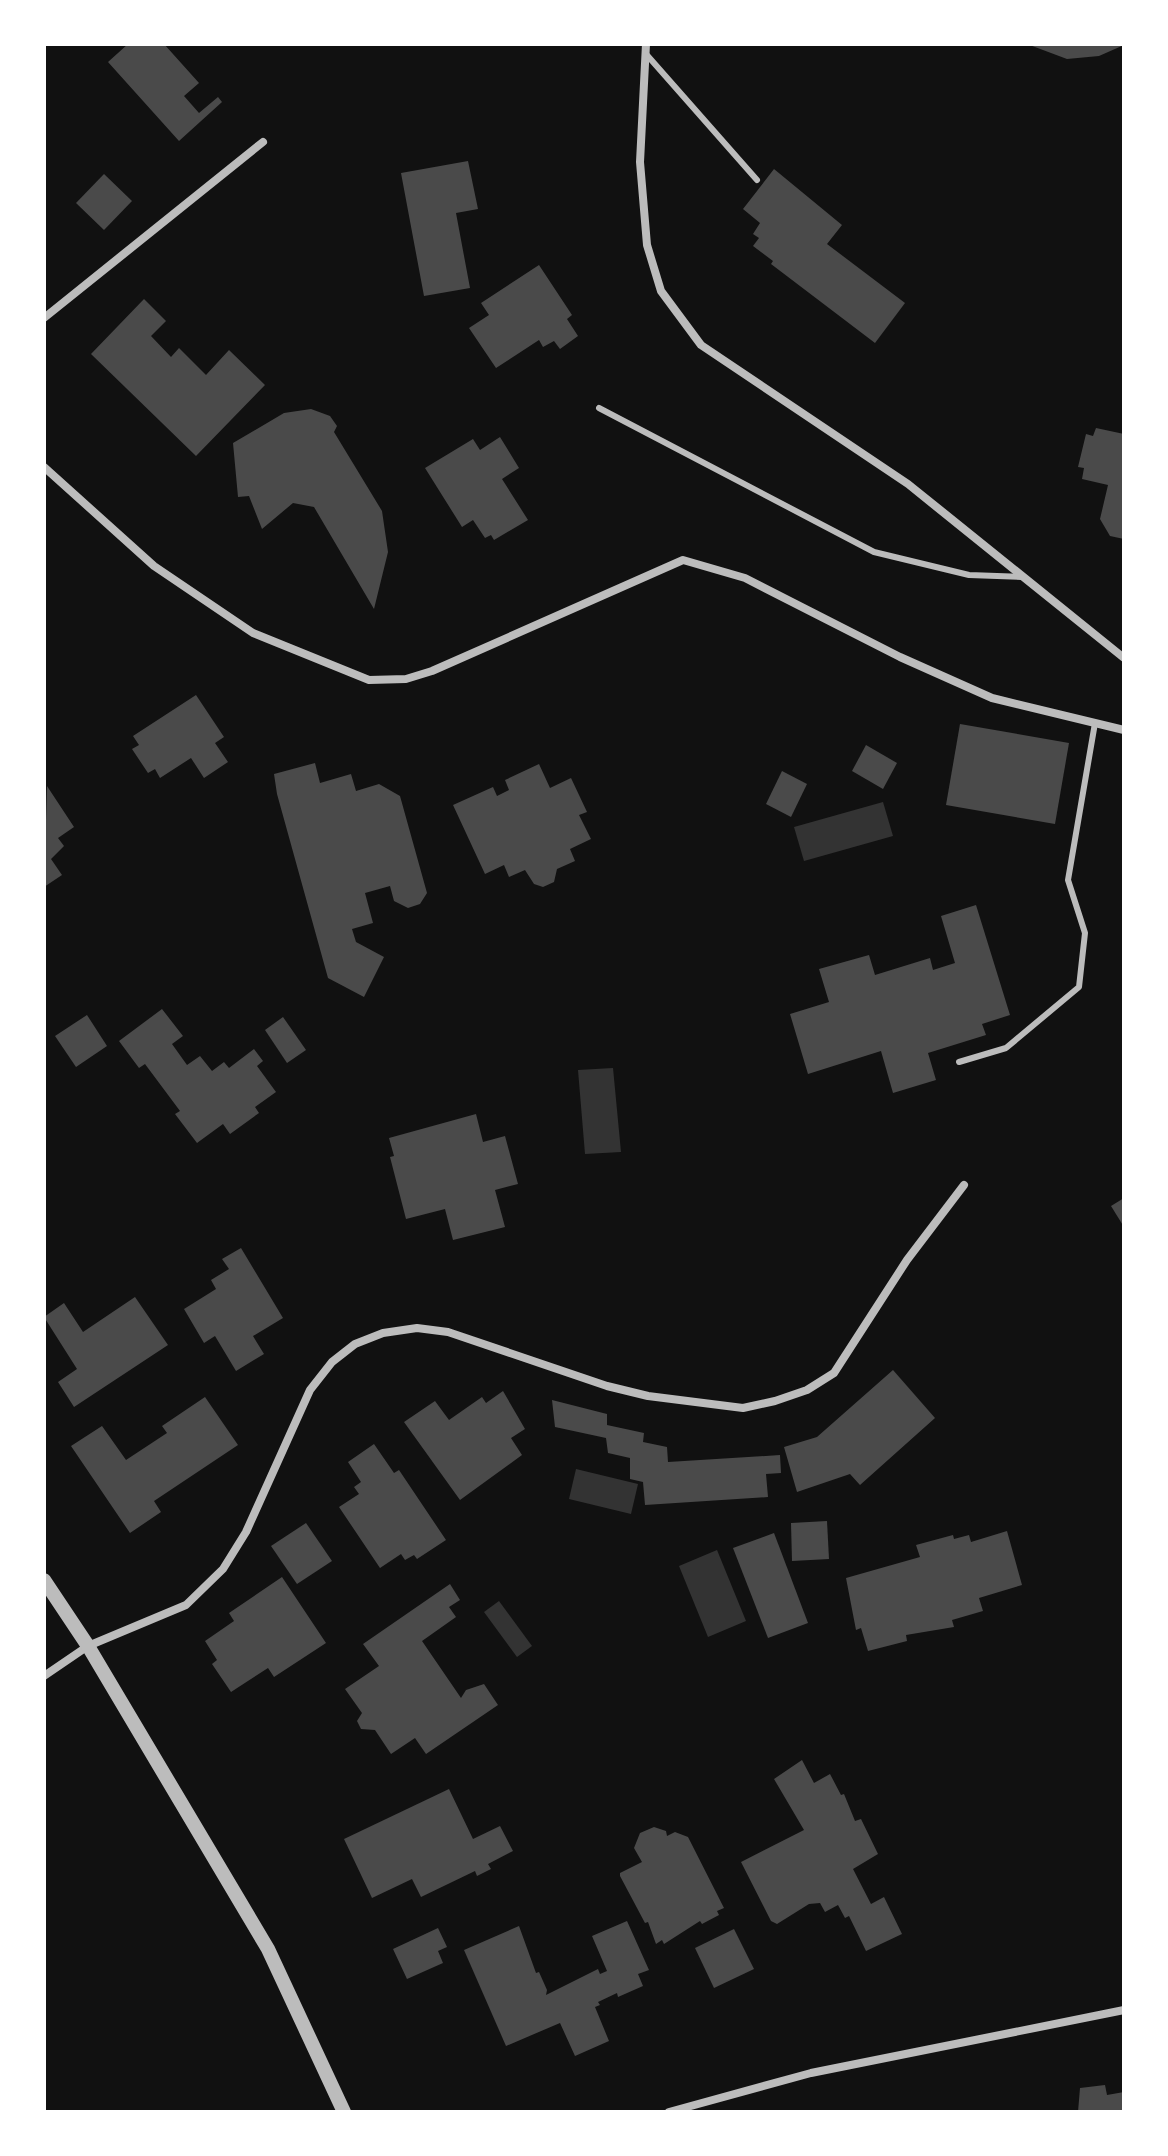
<svg xmlns="http://www.w3.org/2000/svg" width="1168" height="2156" font-family="Raleway,sans-serif">
<style>
.water{fill:#333}
.building{fill:#4a4a4a}
.lines{fill:none;stroke-linecap:round;stroke-linejoin:round}
.service{stroke:#bcbcbc;stroke-width:6}
.minor{stroke:#bcbcbc;stroke-width:8}
.tertiary{stroke:#bcbcbc;stroke-width:14}
</style>
<rect width="100%" height="100%" fill="#111"/>
<!-- water -->
<g class="water">
<path d="M883,802L893,836L804,861L794,827Z"/>
<path d="M613,1068L621,1152L585,1154L578,1070Z"/>
<path d="M576,1469L638,1484L631,1514L569,1499Z"/>
<path d="M717,1550L746,1621L708,1637L679,1566Z"/>
<path d="M499,1601L532,1646L517,1657L484,1612Z"/>
</g>
<!-- building -->
<g class="building">
<path d="M128,44H164L199,83L184,96L199,113L218,97L222,102L179,141L108,62Z"/>
<path d="M1027,44H1124V45L1099,56L1067,59Z"/>
<path d="M468,161L478,209L456,213L470,288L424,296L401,173Z"/>
<path d="M774,169L842,225L827,244L905,303L875,343L771,264L773,261L753,246L759,238L753,234L760,223L743,209Z"/>
<path d="M104,174L132,201L104,230L76,203Z"/>
<path d="M539,265L572,315L567,319L578,336L560,349L554,341L543,347L539,340L496,368L469,328L489,315L481,303Z"/>
<path d="M144,299L166,321L151,336L171,357L179,348L206,375L229,350L265,385L196,456L91,354Z"/>
<path d="M311,409L330,416L337,426L334,432L382,511L388,552L374,609L314,507L293,503L262,529L249,496L238,497L233,443L284,413Z"/>
<path d="M1096,428L1124,434V539L1110,536L1100,519L1108,485L1082,479L1084,468L1078,467L1086,434L1093,436Z"/>
<path d="M500,437L519,468L502,479L528,520L494,540L491,535L485,538L473,520L462,527L425,468L473,439L480,450Z"/>
<path d="M196,695L224,737L215,743L228,762L204,778L191,758L160,778L155,769L148,773L132,749L139,745L133,736Z"/>
<path d="M960,724L1069,743L1055,824L946,805Z"/>
<path d="M866,745L897,763L883,789L852,771Z"/>
<path d="M315,763L320,783L351,774L356,791L379,784L400,796L427,893L420,904L408,908L394,901L390,886L365,893L373,923L352,929L356,942L384,957L364,997L328,978L277,794L274,774Z"/>
<path d="M539,764L550,788L571,778L587,812L579,815L591,839L570,849L575,861L557,869L554,882L543,887L534,884L525,870L509,877L504,865L485,874L453,805L493,787L497,796L509,790L505,780Z"/>
<path d="M782,771L807,784L791,817L766,804Z"/>
<path d="M47,786L74,827L58,838L64,846L51,859L62,875L44,887Z"/>
<path d="M976,905L1010,1015L982,1024L986,1035L928,1053L936,1080L893,1093L881,1051L808,1074L790,1014L829,1002L819,969L869,955L875,975L930,958L933,970L955,963L941,916Z"/>
<path d="M162,1009L183,1036L172,1044L187,1065L200,1056L212,1071L224,1062L229,1068L254,1049L263,1061L257,1066L276,1092L255,1107L259,1113L230,1134L223,1124L197,1143L175,1114L180,1111L145,1064L139,1068L119,1041Z"/>
<path d="M87,1015L107,1046L76,1067L55,1036Z"/>
<path d="M283,1017L306,1050L287,1063L265,1030Z"/>
<path d="M476,1114L483,1142L505,1136L518,1184L495,1190L505,1227L453,1240L445,1209L406,1219L390,1157L394,1156L389,1138Z"/>
<path d="M1124,1198V1227L1111,1206Z"/>
<path d="M241,1248L283,1318L253,1336L264,1354L236,1371L215,1336L204,1343L184,1309L216,1289L211,1280L229,1269L222,1259Z"/>
<path d="M135,1297L168,1345L74,1407L58,1382L77,1369L44,1317L64,1303L83,1332Z"/>
<path d="M893,1370L935,1418L860,1485L850,1474L797,1492L784,1447L817,1437Z"/>
<path d="M503,1391L525,1429L511,1438L522,1455L460,1500L404,1422L435,1401L449,1420L482,1397L486,1403Z"/>
<path d="M205,1397L238,1445L154,1501L161,1512L130,1533L71,1446L102,1426L126,1460L167,1433L162,1426Z"/>
<path d="M552,1400L607,1414V1425L644,1433L643,1442L667,1447L668,1462L780,1455L781,1473L766,1474L768,1497L645,1505L643,1482L630,1479V1458L608,1453L606,1438L555,1427Z"/>
<path d="M374,1444L394,1473L399,1470L446,1540L417,1559L414,1555L405,1560L401,1554L380,1568L339,1507L359,1494L354,1487L361,1482L348,1462Z"/>
<path d="M827,1521L829,1559L792,1561L791,1523Z"/>
<path d="M306,1523L332,1561L297,1584L271,1546Z"/>
<path d="M1007,1531L1022,1585L979,1598L983,1611L952,1620L954,1627L906,1635L907,1641L868,1651L861,1628L856,1630L846,1578L920,1557L916,1545L953,1535L954,1539L969,1535L971,1542Z"/>
<path d="M774,1533L808,1623L768,1638L733,1548Z"/>
<path d="M282,1577L326,1643L274,1677L268,1668L231,1692L212,1664L217,1660L205,1641L234,1621L229,1613Z"/>
<path d="M450,1584L460,1600L449,1607L456,1617L422,1641L461,1698L466,1690L484,1684L498,1705L426,1754L415,1738L391,1754L375,1730L361,1729L357,1721L362,1713L345,1689L379,1666L363,1644Z"/>
<path d="M802,1760L814,1783L830,1774L841,1795L844,1794L855,1821L861,1819L878,1854L853,1869L871,1904L884,1897L902,1934L866,1951L849,1916L845,1918L838,1905L825,1912L820,1903L809,1904L777,1924L771,1921L741,1862L804,1830L774,1779Z"/>
<path d="M449,1789L473,1839L500,1826L513,1851L488,1864L491,1869L477,1876L475,1871L421,1897L412,1879L372,1898L344,1839Z"/>
<path d="M654,1827L666,1831L667,1836L675,1832L688,1837L724,1908L717,1911L719,1915L702,1924L700,1921L664,1944L662,1940L656,1944L648,1922L645,1923L620,1876V1873L642,1862L634,1848L640,1833Z"/>
<path d="M627,1921L649,1970L638,1974L643,1986L618,1997L617,1993L598,2002L600,2005L595,2007L609,2041L575,2056L560,2023L506,2046L464,1950L519,1926L536,1973L539,1972L547,1990L546,1995L598,1969L600,1974L607,1971L592,1936Z"/>
<path d="M438,1928L447,1947L438,1951L443,1963L407,1979L393,1949Z"/>
<path d="M734,1929L754,1969L714,1988L695,1948Z"/>
<path d="M1105,2085L1107,2095L1124,2092V2112H1078L1080,2088Z"/>
</g>
<g class="lines">
<!-- service -->
<g class="service">
<path d="M646,54L757,180"/>
<path d="M599,408L874,552L969,575L1022,577"/>
<path d="M959,1062L1006,1048L1079,987L1085,933L1068,880L1095,723"/>
</g>
<!-- minor -->
<g class="minor">
<path d="M646,44L640,162L647,245L661,291L701,345L908,484L1124,658"/>
<path d="M44,318L263,142"/>
<path d="M44,467L154,566L253,633L369,680L406,679L432,671L683,560L745,578L900,657L992,698L1124,730"/>
<path d="M44,1676L88,1646L186,1605L223,1569L246,1532L310,1390L332,1362L355,1344L383,1333L417,1328L448,1332L607,1386L648,1396L743,1408L775,1401L807,1390L834,1373L907,1260L964,1185"/>
<path d="M669,2112L811,2073L1124,2010"/>
</g>
<!-- tertiary -->
<path class="tertiary" d="M44,1580L88,1646L268,1949L344,2112"/>
</g>
<!-- border -->
<rect width="1168" height="2156" fill="none" stroke="#ffffff" stroke-width="92"/>
</svg>
